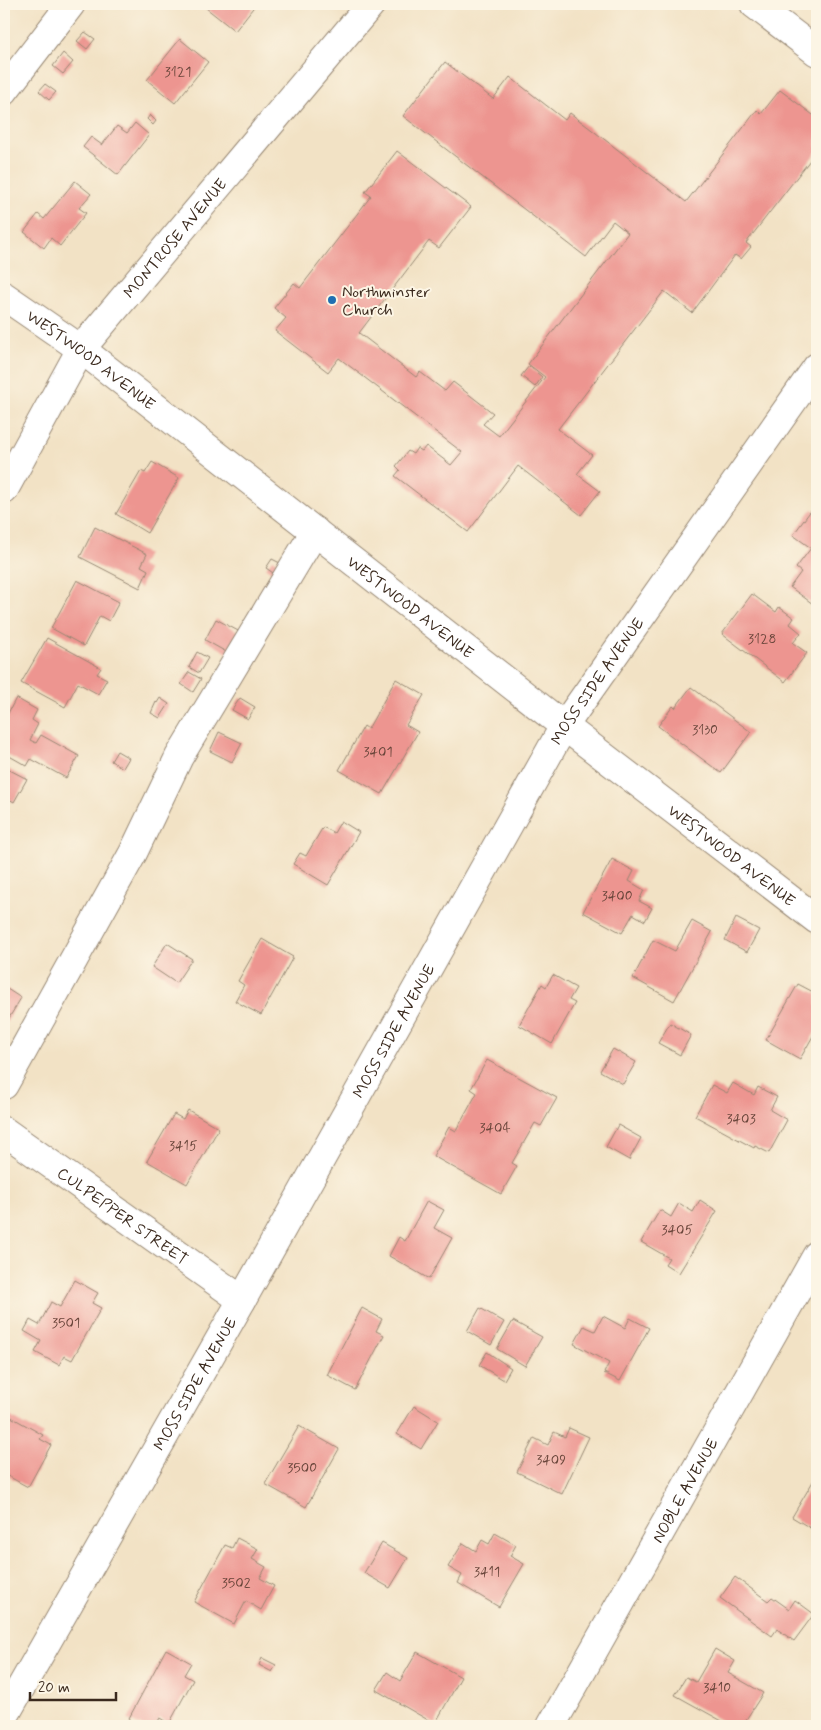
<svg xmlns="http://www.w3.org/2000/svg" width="821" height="1730" font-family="Mynerve,sans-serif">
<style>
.building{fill:#ed9590}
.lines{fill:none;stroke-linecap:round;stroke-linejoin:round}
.minor-casing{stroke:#968672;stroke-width:30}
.minor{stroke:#fff;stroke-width:28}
.poi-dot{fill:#1f6fb2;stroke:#fcf5e5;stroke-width:2}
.labels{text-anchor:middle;stroke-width:4;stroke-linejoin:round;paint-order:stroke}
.number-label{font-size:14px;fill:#68453a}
.street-label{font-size:16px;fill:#3b2a1e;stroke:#fcf5e5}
.poi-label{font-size:16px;fill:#3b2a1e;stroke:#fcf5e5;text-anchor:start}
</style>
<rect width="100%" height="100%" fill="#fcf5e5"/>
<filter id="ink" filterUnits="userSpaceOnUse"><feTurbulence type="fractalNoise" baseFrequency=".02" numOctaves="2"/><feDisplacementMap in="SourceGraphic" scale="10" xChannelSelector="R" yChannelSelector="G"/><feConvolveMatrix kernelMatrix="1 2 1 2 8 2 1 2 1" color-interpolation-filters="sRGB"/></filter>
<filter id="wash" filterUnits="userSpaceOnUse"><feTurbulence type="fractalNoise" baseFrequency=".0096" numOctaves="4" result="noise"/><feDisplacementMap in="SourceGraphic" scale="20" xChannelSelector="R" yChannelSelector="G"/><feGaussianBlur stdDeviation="1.12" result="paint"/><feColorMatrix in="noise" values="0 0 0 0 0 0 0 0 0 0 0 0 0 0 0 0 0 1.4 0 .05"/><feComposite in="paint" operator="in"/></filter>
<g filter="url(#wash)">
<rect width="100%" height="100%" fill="#f2e2c5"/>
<g id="blocks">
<!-- building -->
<g class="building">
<path d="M201,4H256L235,31Z"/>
<path d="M85,32L95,39L87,49L77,41Z"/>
<path d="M180,39L208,62L175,103L147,80Z"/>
<path d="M63,53L73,62L63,74L53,66Z"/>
<path d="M445,62L493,99L510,77L565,120L570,113L686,202L757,110L761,114L780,90L817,118V151L746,243L751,247L741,259L735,255L692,313L664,291L558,429L592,455L577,474L600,491L581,515L518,466L468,532L395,476L400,470L396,466L408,451L413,454L417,448L422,451L426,446L451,465L462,452L339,358L328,372L275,331L286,318L274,308L294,283L300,288L371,196L365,192L397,151L471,207L439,248L429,241L359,333L416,377L420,372L445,391L453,382L493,413L483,424L499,436L545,377L528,364L628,233L613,221L586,257L403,116Z"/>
<path d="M45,84L56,92L49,100L39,91Z"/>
<path d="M150,115L156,121L153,125L147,119Z"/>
<path d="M135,123L149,135L118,175L83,147L91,137L102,145L117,126L127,133Z"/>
<path d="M75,181L91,194L79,208L86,213L60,246L51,238L44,248L24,232L38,214L44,219Z"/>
<path d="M529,366L542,377L535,387L521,376Z"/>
<path d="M152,462L179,478L147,533L116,514L141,471L145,473Z"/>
<path d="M812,509L817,513V607L790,587L801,572L796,568L811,548L793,535Z"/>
<path d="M95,527L147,554L141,566L148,570L140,588L80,557Z"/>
<path d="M272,559L282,564L276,575L266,568Z"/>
<path d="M77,580L119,602L109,621L100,616L84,646L51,628Z"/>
<path d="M752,594L776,612L779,607L794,618L790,624L801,633L793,643L807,653L785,682L722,634Z"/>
<path d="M216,619L240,632L228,653L205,640Z"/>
<path d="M47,638L101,668L97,674L107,679L98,694L78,683L65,707L21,683Z"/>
<path d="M197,652L208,658L199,673L189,667Z"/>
<path d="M189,672L201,679L193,692L181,684Z"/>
<path d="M396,679L424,695L406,725L418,732L382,794L339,770L364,726L368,729Z"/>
<path d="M691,687L751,732L721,773L658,726L673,706L675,708Z"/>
<path d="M16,698L37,710L32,720L38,724L30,740L36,743L41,735L79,756L66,778L31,759L27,766L4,753V721Z"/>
<path d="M160,698L169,704L160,718L151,713L156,702L157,703Z"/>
<path d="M240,698L255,707L248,719L232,710Z"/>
<path d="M219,732L242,743L232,762L210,751Z"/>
<path d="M117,751L129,758L123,768L111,761Z"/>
<path d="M4,767L27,779L14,802L4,796Z"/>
<path d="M341,821L359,832L328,885L293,864L300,853L306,856L323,827L334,833Z"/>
<path d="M612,859L634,871L629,881L644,890L639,901L652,908L645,921L633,914L622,933L583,912Z"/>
<path d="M736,918L759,930L747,952L725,940Z"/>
<path d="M692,921L712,932L674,1001L633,978L653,940L675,951Z"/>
<path d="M262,939L293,957L261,1015L235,1001L244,985L238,981Z"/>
<path d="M167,943L192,959L176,983L152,967Z"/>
<path d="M553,975L576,988L569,1000L575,1003L552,1044L519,1025L542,984L546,987Z"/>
<path d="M798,984L817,994V1029L800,1059L766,1040Z"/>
<path d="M4,987L21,998L6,1023L4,1021Z"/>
<path d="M670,1023L691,1035L680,1055L658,1043Z"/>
<path d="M613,1049L636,1062L623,1084L600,1071Z"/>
<path d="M487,1060L557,1098L541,1126L535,1123L512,1163L517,1166L501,1194L433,1156L449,1127L456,1131L477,1093L471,1089Z"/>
<path d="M733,1083L754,1095L758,1087L777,1097L770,1110L787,1120L769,1153L755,1146L754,1148L695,1116L712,1085L727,1093Z"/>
<path d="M188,1110L219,1128L187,1184L147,1161L174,1114L183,1119Z"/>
<path d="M618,1125L641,1138L629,1160L606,1147Z"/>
<path d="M700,1200L717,1211L679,1273L665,1264L669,1258L641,1242L660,1210L671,1217L679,1203L693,1212Z"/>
<path d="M427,1201L444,1210L434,1228L452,1238L429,1279L389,1256L399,1237L405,1241Z"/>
<path d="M75,1280L98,1293L92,1303L101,1308L72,1360L64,1356L59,1365L35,1352L41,1341L24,1331L30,1320L39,1325L51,1302L60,1307Z"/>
<path d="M362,1308L382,1319L376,1331L384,1335L355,1390L327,1375Z"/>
<path d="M480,1308L504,1322L491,1345L467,1331Z"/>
<path d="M603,1316L625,1328L630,1318L649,1328L620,1381L604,1373L609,1363L574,1344L584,1326L595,1331Z"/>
<path d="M513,1321L542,1337L525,1366L497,1349Z"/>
<path d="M487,1352L511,1368L504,1380L479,1365Z"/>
<path d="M414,1406L438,1421L421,1449L397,1434Z"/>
<path d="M4,1413L43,1435L40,1439L51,1445L28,1487L4,1474Z"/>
<path d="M299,1426L339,1449L306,1507L265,1484Z"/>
<path d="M569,1428L589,1437L562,1494L517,1472L534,1438L548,1445L554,1432L565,1437Z"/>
<path d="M815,1478L817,1480V1532L792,1517Z"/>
<path d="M495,1533L516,1545L510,1556L524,1564L499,1607L458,1583L462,1575L448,1567L463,1543L476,1551L482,1540L489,1544Z"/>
<path d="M237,1538L258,1549L252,1559L266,1567L260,1578L274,1586L261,1610L246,1601L234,1624L194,1602L225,1545L232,1548Z"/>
<path d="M382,1543L408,1558L390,1588L364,1573Z"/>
<path d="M735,1577L768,1601L772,1597L789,1609L795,1600L814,1614L794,1641L777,1629L772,1636L720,1598Z"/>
<path d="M166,1649L191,1663L184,1675L193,1680L169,1724L160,1718L155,1726H141L128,1720Z"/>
<path d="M715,1649L735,1661L728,1673L763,1693L742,1726H731L675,1695L686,1677L696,1682Z"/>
<path d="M417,1652L461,1677L435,1724L376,1690L387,1672L400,1681Z"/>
<path d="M262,1658L276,1665L272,1672L259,1665Z"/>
</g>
</g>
</g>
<g filter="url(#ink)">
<use href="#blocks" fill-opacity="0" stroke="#968672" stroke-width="1"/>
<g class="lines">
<!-- minor casing -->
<g class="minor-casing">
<g id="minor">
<path d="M754,4L817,52"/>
<path d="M4,91L71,4"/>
<path id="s1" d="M4,296L81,349L564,726L817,920"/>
<path id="s2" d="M4,490L81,349L371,4"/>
<path d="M4,1085L133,853L179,757L315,531"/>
<path id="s3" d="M4,1131L242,1300"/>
<path id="s4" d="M4,1717L242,1300L564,726L817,367"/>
<path id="s5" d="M551,1726L817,1255"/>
</g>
</g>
<!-- minor -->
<use href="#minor" class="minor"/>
</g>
</g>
<!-- markers -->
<circle class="poi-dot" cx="332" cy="300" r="5"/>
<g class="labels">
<!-- number labels -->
<g class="number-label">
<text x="178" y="76">3121</text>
<text x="762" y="643">3128</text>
<text x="705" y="734">3130</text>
<text x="378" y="756">3401</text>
<text x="617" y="900">3400</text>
<text x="741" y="1123">3403</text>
<text x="495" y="1132">3404</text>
<text x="183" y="1150">3415</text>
<text x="677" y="1234">3405</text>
<text x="66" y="1327">3501</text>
<text x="551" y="1464">3409</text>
<text x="302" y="1472">3500</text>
<text x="487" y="1576">3411</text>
<text x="236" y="1587">3502</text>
<text x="717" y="1692">3410</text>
</g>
<!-- street labels -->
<g class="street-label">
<text dy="6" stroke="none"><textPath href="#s2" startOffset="306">MONTROSE AVENUE</textPath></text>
<text dy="6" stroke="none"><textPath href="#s1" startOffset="108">WESTWOOD AVENUE</textPath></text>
<text dy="6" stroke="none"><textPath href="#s1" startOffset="512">WESTWOOD AVENUE</textPath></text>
<text dy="6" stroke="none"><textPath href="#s4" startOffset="1194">MOSS SIDE AVENUE</textPath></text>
<text dy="6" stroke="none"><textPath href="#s1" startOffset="918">WESTWOOD AVENUE</textPath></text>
<text dy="6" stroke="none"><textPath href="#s4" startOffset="789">MOSS SIDE AVENUE</textPath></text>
<text dy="6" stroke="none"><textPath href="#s3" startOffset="146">CULPEPPER STREET</textPath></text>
<text dy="6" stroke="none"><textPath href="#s4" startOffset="384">MOSS SIDE AVENUE</textPath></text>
<text dy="6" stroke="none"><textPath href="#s5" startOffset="271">NOBLE AVENUE</textPath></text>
</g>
<!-- poi labels -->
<g class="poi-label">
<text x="342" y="297">Northminster<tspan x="342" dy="18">Church</tspan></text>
</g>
</g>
<!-- margin -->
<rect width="821" height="1730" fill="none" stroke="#fcf5e5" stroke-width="20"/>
<!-- scale -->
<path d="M30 1692v8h86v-8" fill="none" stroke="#3b2a1e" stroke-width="2.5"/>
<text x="38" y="1692" font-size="15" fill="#3b2a1e" stroke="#fcf5e5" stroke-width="4" paint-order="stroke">20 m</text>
</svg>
